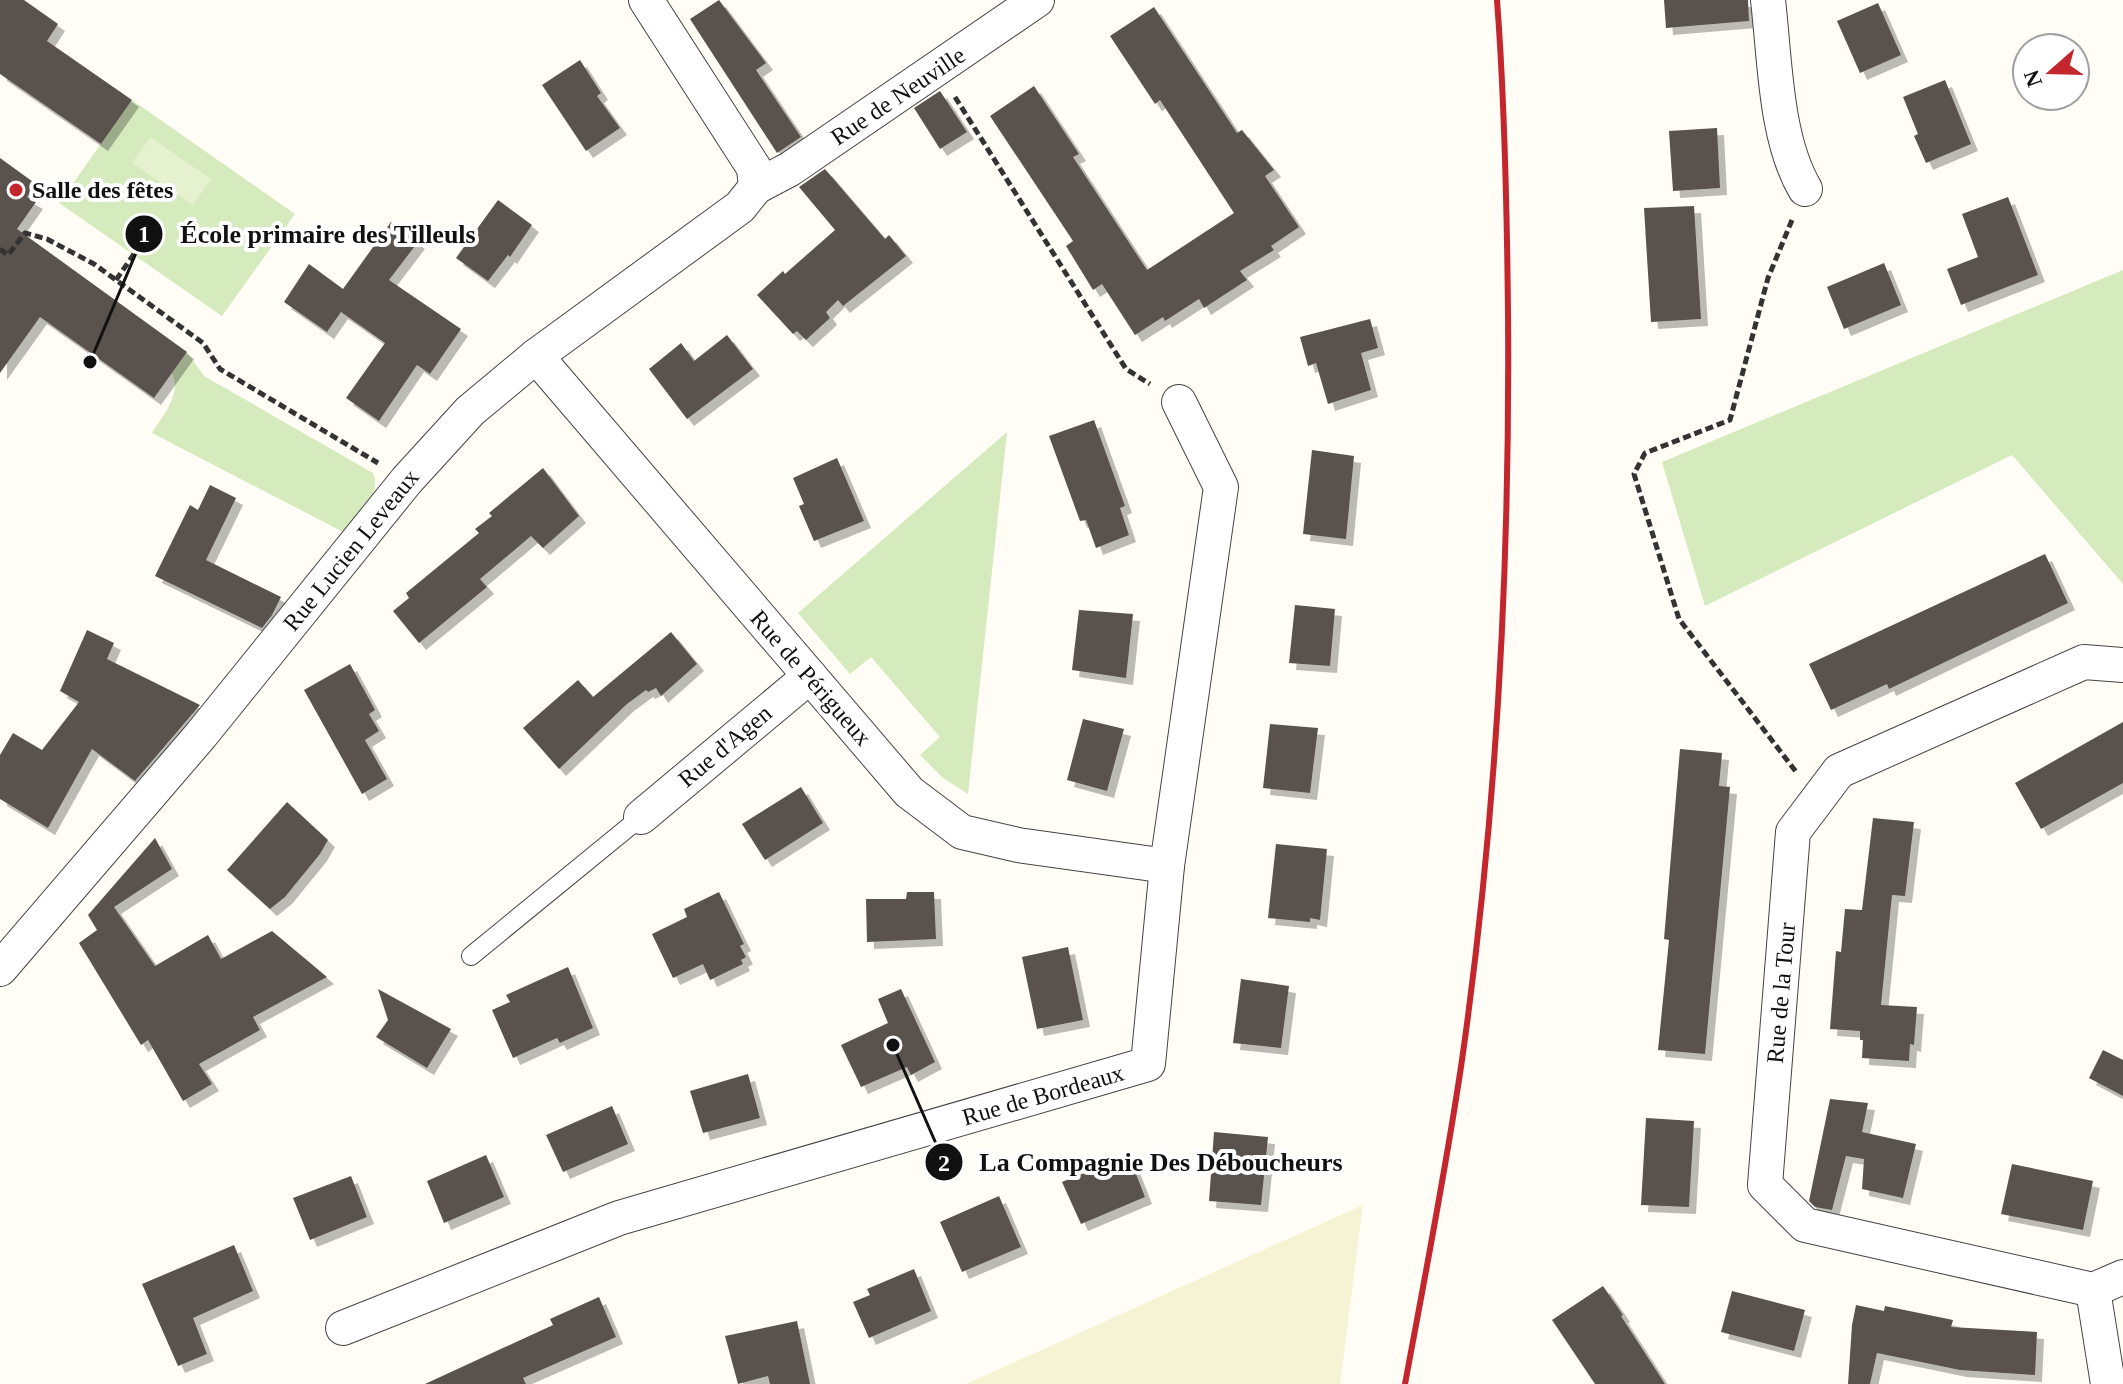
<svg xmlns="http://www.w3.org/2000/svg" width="2123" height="1384" font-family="Georgia,serif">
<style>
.farmland{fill:#f6f3d4}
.green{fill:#d5ebbd}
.pitch{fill:#e6f2cf}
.building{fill:#5a524d;filter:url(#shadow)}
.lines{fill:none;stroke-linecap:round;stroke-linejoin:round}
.service-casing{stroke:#444;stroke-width:20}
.minor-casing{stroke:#444;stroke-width:36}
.path{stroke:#333;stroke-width:5;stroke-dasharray:8 4;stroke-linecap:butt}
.service{stroke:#fff;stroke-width:18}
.minor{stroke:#fff;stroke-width:34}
.rail{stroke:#c4262e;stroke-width:6}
.poi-dot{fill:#c4262e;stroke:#fff;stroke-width:3}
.labels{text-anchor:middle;stroke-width:8;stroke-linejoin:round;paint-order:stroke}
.street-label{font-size:24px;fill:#111;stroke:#fff}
.poi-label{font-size:24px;font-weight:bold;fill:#111;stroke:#fff;text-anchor:start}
.leader{fill:none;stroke:#111;stroke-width:3}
.callout-dot{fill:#111;stroke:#fff;stroke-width:3}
.mark-label{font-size:24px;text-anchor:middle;font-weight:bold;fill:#fff}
.callout-label{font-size:26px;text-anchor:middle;font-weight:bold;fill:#111;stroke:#fff;stroke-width:8;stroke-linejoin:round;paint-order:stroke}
</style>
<defs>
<filter id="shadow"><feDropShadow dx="7" dy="7" stdDeviation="0" flood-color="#0004"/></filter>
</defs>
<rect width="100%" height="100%" fill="#fffdf5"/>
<!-- farmland -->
<path class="farmland" d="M1363,1205L1340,1384H966Z"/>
<!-- green -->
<g class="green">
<path d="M132,100L295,214L222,316L59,203Z"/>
<path d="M2123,270V584L2012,455L1705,606L1662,462Z"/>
<path d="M187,352L204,376L373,473C383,494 357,516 345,533L152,433C163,415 182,394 172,373Z"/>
<path d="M1007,432L968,794L943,778L920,755L940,737L871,657L850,674L798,613Z"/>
</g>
<!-- pitch -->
<path class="pitch" d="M150,137L211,179L193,205L132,163Z"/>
<!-- building -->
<g class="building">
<path d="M0,0H24L58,24L47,41L132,100L101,144L0,74Z"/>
<path d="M719,0L766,63L756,70L801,137L777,153L690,19Z"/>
<path d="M1664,0H1748L1749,21L1666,28Z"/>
<path d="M1878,3L1901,55L1860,73L1837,21Z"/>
<path d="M1154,7L1237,133L1242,130L1274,170L1265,176L1299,227L1271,246L1274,250L1240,271L1247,280L1204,308L1199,299L1165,321L1163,317L1135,335L1102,284L1093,290L1066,246L1073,241L990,116L1034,86L1079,154L1073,157L1147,270L1234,213L1160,100L1155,104L1110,36Z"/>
<path d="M580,60L601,93L597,96L620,128L586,151L542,85Z"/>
<path d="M1945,80L1971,144L1926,163L1914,136L1918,134L1903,97Z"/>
<path d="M940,91L967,132L940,149L914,108Z"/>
<path d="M1717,128L1720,188L1673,191L1669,131Z"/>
<path d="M0,158L36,184L27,197L36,202L17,229L187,352L154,398L40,317L0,373Z"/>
<path d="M825,169L885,239L889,235L906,256L843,306L838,300L826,312L830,318L806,340L797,331L793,334L757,295L783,271L785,274L835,230L799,187Z"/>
<path d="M2008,197L2038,275L1961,305L1947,269L1978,257L1962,214Z"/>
<path d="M498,200L532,225L510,257L508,255L488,281L456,258Z"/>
<path d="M1694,206L1701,319L1651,322L1644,208Z"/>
<path d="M391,222L418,242L389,280L461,329L430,374L417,365L379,421L346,398L385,343L341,312L327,332L284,302L309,264L343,289Z"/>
<path d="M1884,263L1901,305L1844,329L1827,287Z"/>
<path d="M1370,319L1378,348L1361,353L1371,390L1328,404L1316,363L1308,366L1300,337Z"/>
<path d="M727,335L753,369L687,419L649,369L681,343L694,361Z"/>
<path d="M1094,420L1125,506L1120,508L1129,535L1096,548L1086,520L1080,521L1049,436Z"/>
<path d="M1312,450L1354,456L1346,539L1303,534Z"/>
<path d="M837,458L864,521L814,541L799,506L804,504L793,478Z"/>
<path d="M543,468L579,516L543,548L531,536L480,579L487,587L419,643L393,611L409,598L406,593L479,533L475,529L492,516L489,513Z"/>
<path d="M210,485L236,498L206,560L281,597L272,615L262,628L155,576L190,505L198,510Z"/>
<path d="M2045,554L2068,603L1889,689L1887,684L1831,710L1809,664Z"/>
<path d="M1295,605L1335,609L1330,666L1289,663Z"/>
<path d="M1079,610L1133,614L1126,678L1072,670Z"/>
<path d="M87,630L114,643L107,659L200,705L135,781L92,749L48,828L0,799V755L13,733L42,750L79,702L60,691Z"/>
<path d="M671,632L697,664L661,696L656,688L648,692L646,690L627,704L559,769L523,728L578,680L593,697Z"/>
<path d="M350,664L375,710L369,714L379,731L365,740L387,779L362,794L304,690Z"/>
<path d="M1083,719L1124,729L1107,791L1067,780Z"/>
<path d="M2123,722V783L2041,829L2015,783Z"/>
<path d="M1270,724L1318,728L1310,793L1263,788Z"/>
<path d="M1680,749L1722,753L1719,786L1730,787L1705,1054L1658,1050L1669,940L1664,939Z"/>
<path d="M801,787L823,823L765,860L742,824Z"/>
<path d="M287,802L328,840L320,854L285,897L270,909L227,870Z"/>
<path d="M1873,818L1914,822L1905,896L1892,895L1881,1005L1917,1007L1914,1045L1910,1044L1909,1061L1862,1058L1863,1040H1860V1031L1830,1029L1836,951L1841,952L1845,909L1862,910Z"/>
<path d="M155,838L172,869L114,907L155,966L208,935L221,959L272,931L327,977L253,1017L260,1030L199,1064L212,1084L183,1101L148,1040L141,1045L79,943L97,930L88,915Z"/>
<path d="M1276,844L1327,849L1320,920L1310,918V922L1268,918Z"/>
<path d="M719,892L744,944L740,946L746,957L741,960L743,964L710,980L703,964L673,978L652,934L687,917L684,909Z"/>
<path d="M907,892H934L936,939L867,942L866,899H906Z"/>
<path d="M1068,947L1083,1020L1037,1029L1022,957Z"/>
<path d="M568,967L593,1028L560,1043L557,1038L513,1058L492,1010L510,1002L506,995Z"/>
<path d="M1241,979L1289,986L1281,1048L1233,1043Z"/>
<path d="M378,989L451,1029L427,1068L376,1037L388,1020Z"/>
<path d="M901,989L935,1062L911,1075L907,1067L861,1087L841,1045L888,1023L878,999Z"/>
<path d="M2103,1050L2123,1060V1096L2089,1078Z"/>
<path d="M748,1074L760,1118L703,1133L690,1091Z"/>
<path d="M1830,1099L1868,1103L1862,1132L1916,1144L1903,1198L1862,1189L1864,1159L1846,1156L1832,1210L1815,1207L1809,1201Z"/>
<path d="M612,1106L628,1144L563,1172L546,1135Z"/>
<path d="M1646,1118L1694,1121L1689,1207L1641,1205Z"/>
<path d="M1214,1132L1268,1137L1261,1205L1209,1201Z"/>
<path d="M486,1155L504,1197L444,1223L427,1181Z"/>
<path d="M1129,1156L1145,1197L1081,1224L1062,1182L1106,1163L1107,1166Z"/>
<path d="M2012,1164L2093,1181L2083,1230L2001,1214Z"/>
<path d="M351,1176L367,1217L310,1240L293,1198Z"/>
<path d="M999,1196L1021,1247L962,1272L940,1222Z"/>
<path d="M234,1245L253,1291L193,1318L207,1354L178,1366L142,1284Z"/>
<path d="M914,1269L931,1311L869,1338L853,1302L870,1295L867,1289Z"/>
<path d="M1603,1286L1623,1315L1621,1316L1665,1384H1595L1552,1320Z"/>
<path d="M1732,1291L1805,1310L1794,1351L1721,1332Z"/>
<path d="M599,1297L616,1337L523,1378L526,1384H425L553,1325L550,1319Z"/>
<path d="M1856,1305L1884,1311L1885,1306L1953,1320L1951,1327L2037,1332L2035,1375L1960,1370L1877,1353L1870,1384H1848L1852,1325Z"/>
<path d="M797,1321L810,1384H770L768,1376L738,1384L725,1336Z"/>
</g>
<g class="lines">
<!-- service casing -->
<g class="service-casing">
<path id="service" d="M471,956L641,817"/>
</g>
<!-- minor casing -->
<g class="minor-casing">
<g id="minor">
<path d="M646,0L754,168L756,187"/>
<path d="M1768,0C1775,59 1775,138 1805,189"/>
<path d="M536,356L909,792L962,832L1018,845L1167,866"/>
<path d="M2123,665L2084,662L1839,771L1793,832L1765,1185L1805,1225L2093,1290L2123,1277"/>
<path d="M641,817L810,676"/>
<path d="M0,969L201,735L407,480L470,411L536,356L740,207L756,187L790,169L1037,0"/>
<path d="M2093,1290L2108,1384"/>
<path d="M343,1328L619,1218L1148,1064L1167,866L1221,487L1179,402"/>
</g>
</g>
<!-- path -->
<g class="path">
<path d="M955,97L1126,369L1150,384"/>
<path d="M1792,220L1768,278L1730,420L1645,453L1634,474L1679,619L1797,773"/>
<path d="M0,249L8,255L25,233L47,239L94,264L203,343L220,369L378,463"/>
<path d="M116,280L134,254"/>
</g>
<!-- service -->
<use href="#service" class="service"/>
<!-- minor -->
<use href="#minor" class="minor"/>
<!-- rail -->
<path class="rail" d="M1405,1384C1425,1276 1446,1169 1462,1060C1497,814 1510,563 1508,314C1507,210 1505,105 1497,0"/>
</g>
<!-- markers -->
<circle class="poi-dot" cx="16" cy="190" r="8"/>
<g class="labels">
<!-- street labels -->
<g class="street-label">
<text transform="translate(898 96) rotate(-34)" y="8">Rue de Neuville</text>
<text transform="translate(351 550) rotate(-51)" y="8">Rue Lucien Leveaux</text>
<text transform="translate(811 678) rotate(49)" y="8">Rue de Périgueux</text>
<text transform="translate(725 746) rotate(-40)" y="8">Rue d'Agen</text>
<text transform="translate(1781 993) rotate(-85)" y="8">Rue de la Tour</text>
<text transform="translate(1043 1095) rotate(-16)" y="8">Rue de Bordeaux</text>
</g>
<!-- poi labels -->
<g class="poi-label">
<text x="32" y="198">Salle des fêtes</text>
</g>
</g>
<!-- callouts -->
<path class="leader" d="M90 362L144 234M893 1045L944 1162"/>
<g class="callout-dot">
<circle cx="90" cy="362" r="8"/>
<circle cx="893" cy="1045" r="8"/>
<circle cx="144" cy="234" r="20"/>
<circle cx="944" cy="1162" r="20"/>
</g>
<g class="mark-label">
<text x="144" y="242">1</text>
<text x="944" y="1171">2</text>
</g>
<g class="callout-label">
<text x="328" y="243">École primaire des Tilleuls</text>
<text x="1161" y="1171">La Compagnie Des Déboucheurs</text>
</g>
<!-- north arrow -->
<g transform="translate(2051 72) rotate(250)"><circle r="38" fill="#ffffff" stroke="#a0a0a0" stroke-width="2"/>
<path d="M0-6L14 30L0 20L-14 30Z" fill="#c4262e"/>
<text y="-12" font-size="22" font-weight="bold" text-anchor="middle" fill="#111111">N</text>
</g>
</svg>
